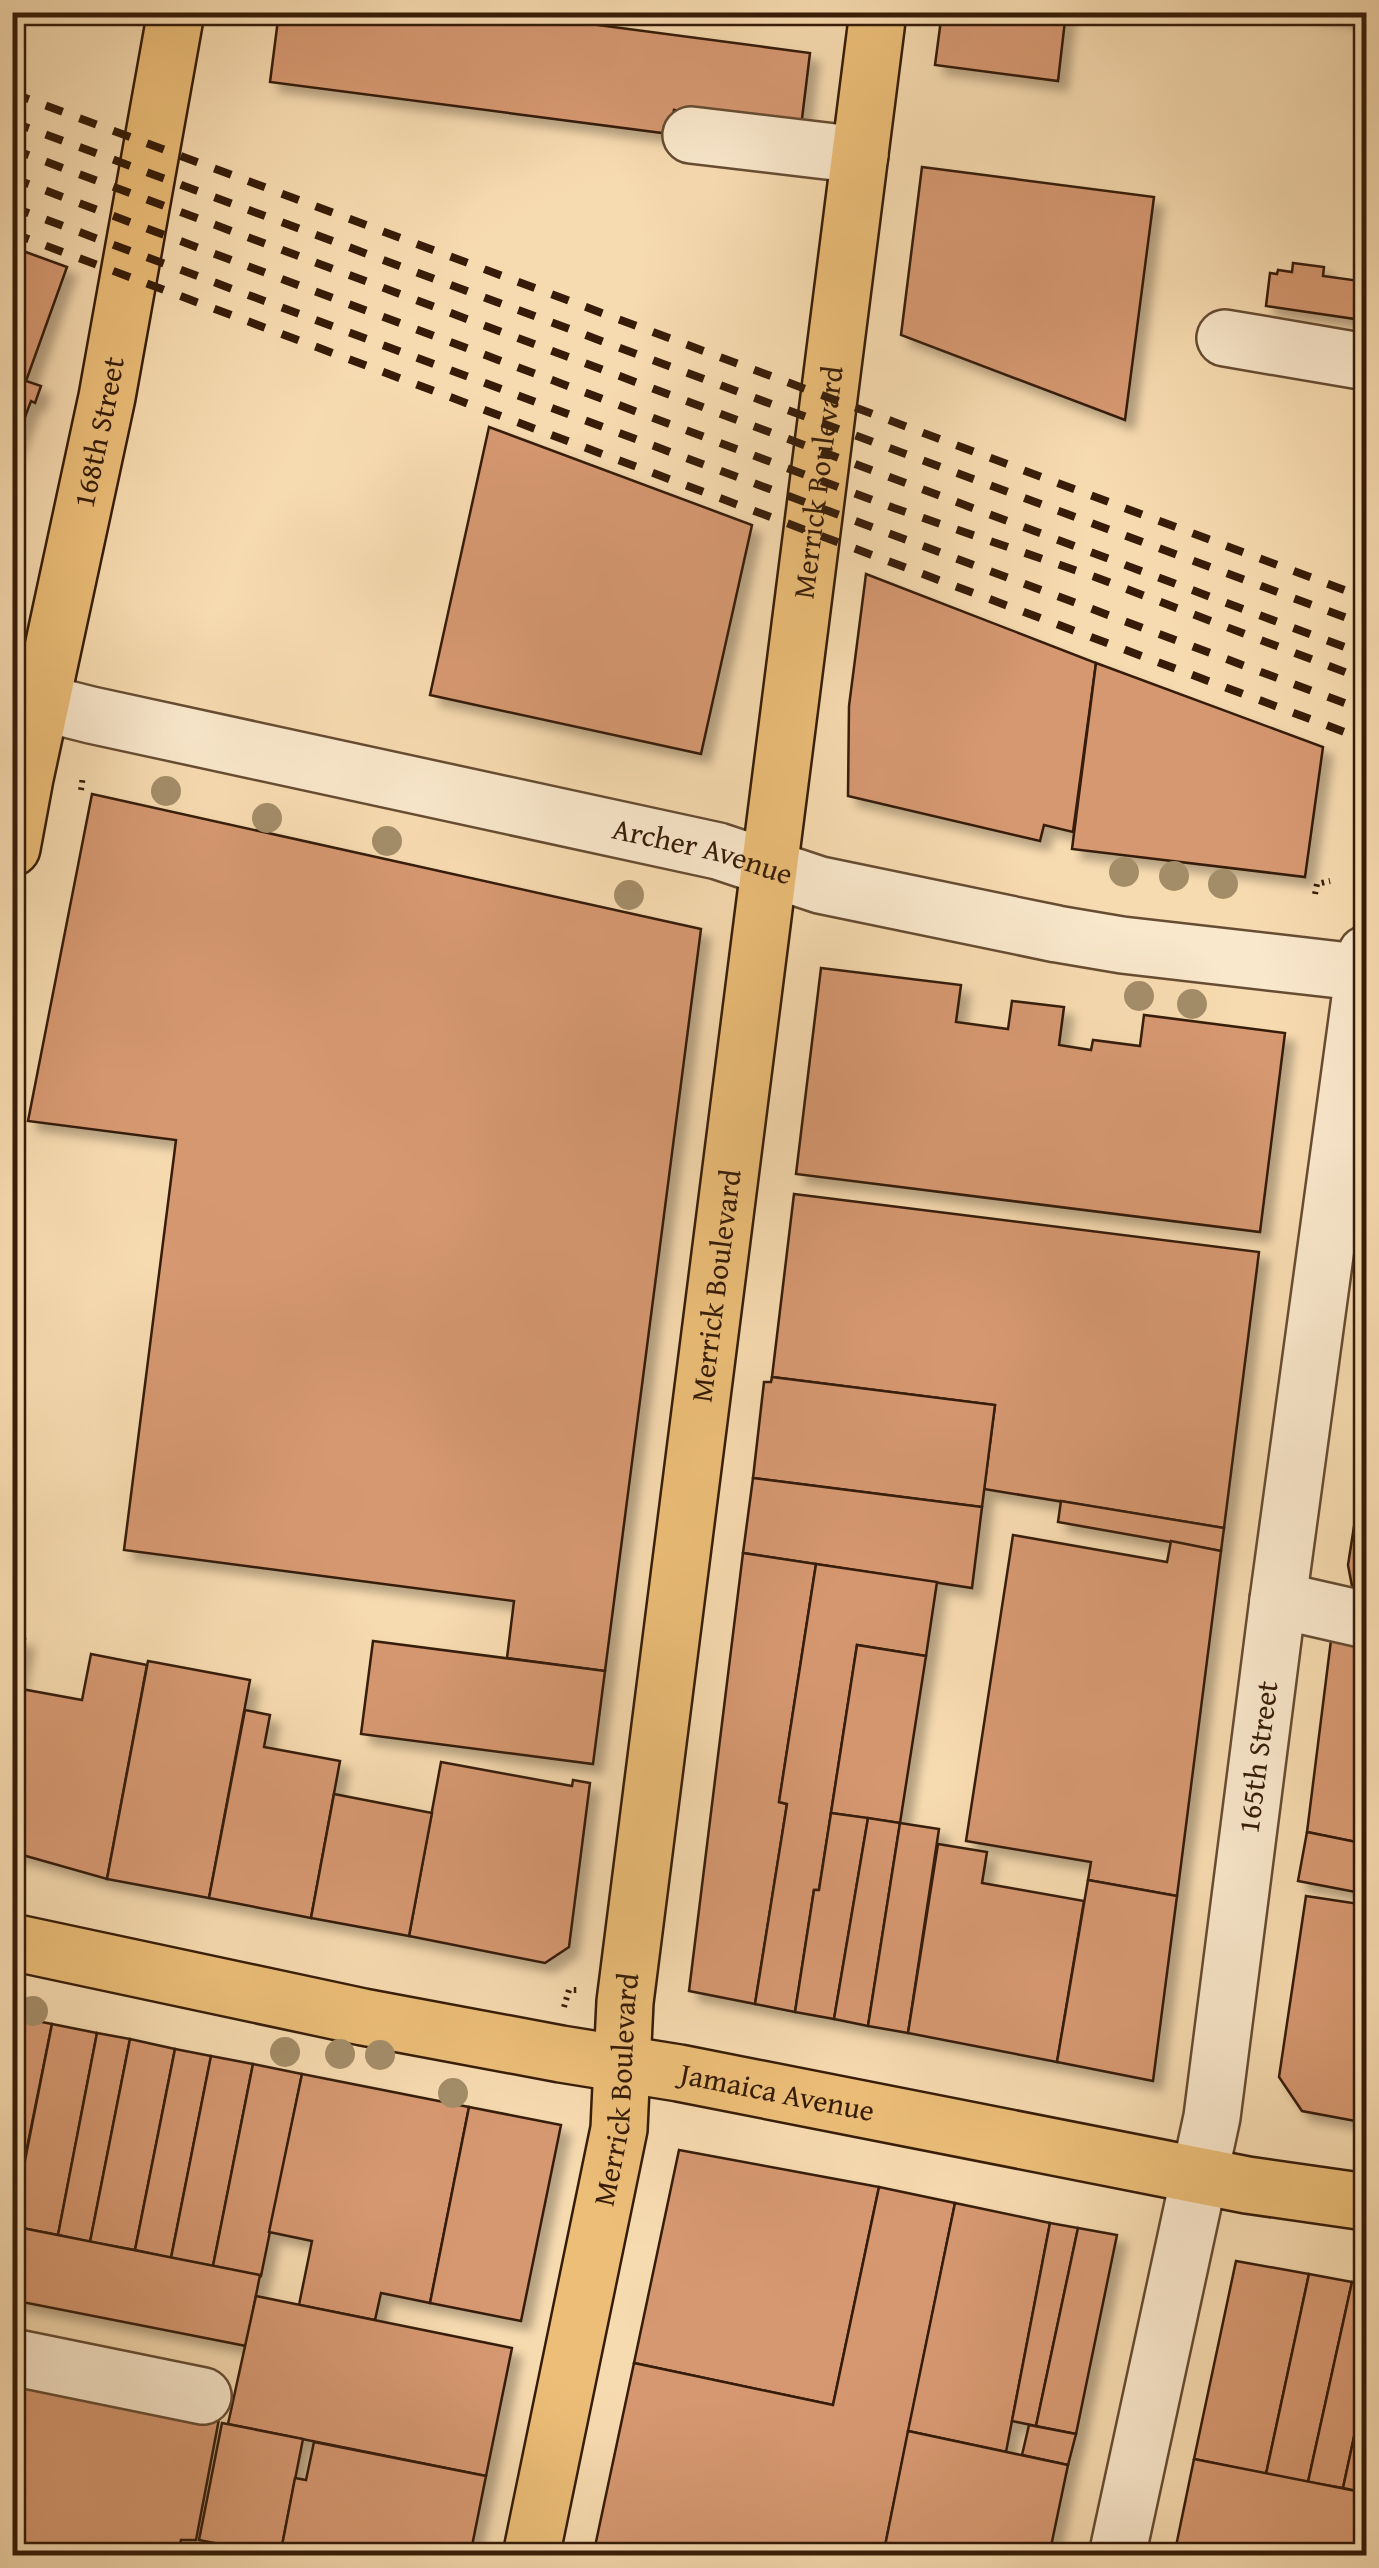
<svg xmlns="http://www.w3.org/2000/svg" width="1379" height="2568" font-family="'Gentium Book Plus',serif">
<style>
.building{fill:#d69871;stroke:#361c08;stroke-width:2.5;filter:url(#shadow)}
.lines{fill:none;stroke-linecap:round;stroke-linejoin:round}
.minor-casing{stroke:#664c32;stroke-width:60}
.major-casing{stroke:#361c08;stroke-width:60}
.path{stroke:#361c08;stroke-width:6;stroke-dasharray:2.5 5;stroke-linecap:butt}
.minor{stroke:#fae8cc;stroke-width:55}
.major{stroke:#ecbe78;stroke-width:55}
.rail{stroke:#361c08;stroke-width:8;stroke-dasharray:18 18;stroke-linecap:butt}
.tree{fill:#a38d69}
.labels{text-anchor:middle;stroke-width:8;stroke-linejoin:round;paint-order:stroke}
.street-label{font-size:30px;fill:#361c08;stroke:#fae8cc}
</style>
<defs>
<filter id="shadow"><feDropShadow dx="9" dy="9" stdDeviation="5" flood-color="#0004"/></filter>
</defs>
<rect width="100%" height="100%" fill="#f7dbb0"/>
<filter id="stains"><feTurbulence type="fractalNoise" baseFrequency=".002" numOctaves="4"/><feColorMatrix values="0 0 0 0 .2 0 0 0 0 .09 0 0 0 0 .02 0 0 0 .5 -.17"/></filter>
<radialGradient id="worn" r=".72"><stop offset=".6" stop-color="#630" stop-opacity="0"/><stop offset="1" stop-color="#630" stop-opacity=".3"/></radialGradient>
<!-- building -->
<g class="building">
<path d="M279,12H499L810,53L801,127L674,110L670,134L270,82Z"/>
<path d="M942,12H1066L1058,81L935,65Z"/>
<path d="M1305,12H1366V20Z"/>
<path d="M922,167L1154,197L1125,420L901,335Z"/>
<path d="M12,247L67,267L26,381L41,386L35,403L31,401L12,452Z"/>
<path d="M1293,263L1324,267L1323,276L1360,281L1355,319L1266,306L1270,273L1277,274L1278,270L1292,272Z"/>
<path d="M489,427L752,525L701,754L430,695Z"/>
<path d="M866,574L1096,663L1073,832L1044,825L1040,841L848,796L849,706Z"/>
<path d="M1096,663L1323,747L1305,877L1072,849Z"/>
<path d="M92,794L701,929L605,1671L507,1658L514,1601L124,1550L176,1140L28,1121Z"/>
<path d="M821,968L961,985L956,1022L1008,1029L1012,1001L1064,1007L1059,1045L1091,1050L1093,1040L1140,1046L1144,1015L1285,1033L1260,1232L796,1174Z"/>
<path d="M794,1194L1259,1252L1224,1528L984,1489L995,1405L772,1377Z"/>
<path d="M772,1377L995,1405L982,1507L753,1478L764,1382H771Z"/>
<path d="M1366,1449V1598L1352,1586L1348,1565Z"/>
<path d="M753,1478L982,1507L972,1588L743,1553Z"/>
<path d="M1061,1501L1224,1528L1221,1551L1058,1522Z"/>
<path d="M1013,1535L1167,1562L1171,1541L1221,1551L1177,1896L1088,1880L1091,1862L966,1841Z"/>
<path d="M743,1553L816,1564L779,1802L787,1804L755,2004L689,1991Z"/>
<path d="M816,1564L937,1582L926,1656L857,1645L819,1890H814L795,2012L755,2004L787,1804L779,1802Z"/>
<path d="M1332,1632L1366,1639V1844L1307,1832Z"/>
<path d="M12,1637L25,1639L12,1708Z"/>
<path d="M373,1641L605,1671L593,1764L361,1734Z"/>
<path d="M857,1645L926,1656L900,1823L831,1813Z"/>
<path d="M91,1654L147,1665L107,1879L12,1852V1708L16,1688L82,1700Z"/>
<path d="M148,1661L250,1680L209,1898L107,1879Z"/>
<path d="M245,1710L270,1715L264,1747L340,1761L311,1918L209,1898Z"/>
<path d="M441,1762L572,1786L573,1780L590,1783L569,1947L545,1963L409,1936Z"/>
<path d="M334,1794L432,1813L409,1936L311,1918Z"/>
<path d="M831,1813L868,1818L834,2019L795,2012L814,1890H819Z"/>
<path d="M868,1818L900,1823L868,2026L834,2019Z"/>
<path d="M900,1823L939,1829L908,2033L868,2026Z"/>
<path d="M1307,1832L1366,1844V1894L1298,1881Z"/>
<path d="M938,1844L987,1852L982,1883L1084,1901L1057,2062L908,2033Z"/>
<path d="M1088,1880L1177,1896L1153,2081L1057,2062Z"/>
<path d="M1306,1896L1366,1905L1365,1922H1366V2123L1302,2111L1279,2077Z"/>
<path d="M12,2016L52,2024L12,2222Z"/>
<path d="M52,2024L97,2033L58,2235L12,2226Z"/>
<path d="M97,2033L130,2039L90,2242L58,2235Z"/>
<path d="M130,2039L175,2049L135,2250L90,2242Z"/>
<path d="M175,2049L211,2056L171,2258L135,2250Z"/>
<path d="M211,2056L253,2064L213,2266L171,2258Z"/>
<path d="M253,2064L302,2074L261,2276L213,2266Z"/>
<path d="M302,2074L469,2107L430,2303L381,2293L375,2320L299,2305L312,2241L269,2232Z"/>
<path d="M469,2107L561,2125L521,2321L430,2303Z"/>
<path d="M679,2150L879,2187L833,2405L634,2363Z"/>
<path d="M879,2187L955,2203L883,2556H593L634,2363L833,2405Z"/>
<path d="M955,2203L1050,2223L1006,2452L908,2431Z"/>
<path d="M1050,2223L1078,2228L1036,2426L1012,2421Z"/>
<path d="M12,2226L260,2275L246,2346L12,2300Z"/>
<path d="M1078,2228L1117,2235L1076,2434L1036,2426Z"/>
<path d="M1236,2261L1309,2274L1266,2474L1194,2459Z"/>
<path d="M1309,2274L1352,2282L1308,2482L1266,2474Z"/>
<path d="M1352,2282L1366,2285V2381L1343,2488L1308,2482Z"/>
<path d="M256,2296L512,2348L486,2476L228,2424Z"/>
<path d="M12,2379L219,2419L196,2540H181L177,2556H12Z"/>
<path d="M1366,2381V2493L1343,2488Z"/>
<path d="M222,2423L303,2439L280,2556L199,2540Z"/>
<path d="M1029,2425L1076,2434L1068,2465L1022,2455Z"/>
<path d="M908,2431L1068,2465L1049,2556H883Z"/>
<path d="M314,2442L486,2476L470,2556H280L295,2478L306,2480Z"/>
<path d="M1194,2459L1366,2493V2556H1174Z"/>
</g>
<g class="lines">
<!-- minor casing -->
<g class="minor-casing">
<g id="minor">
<path d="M691,135L860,155"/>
<path d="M1225,338L1366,362"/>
<path id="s1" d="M12,695L91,715L718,851L820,885L1057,934L1122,945L1366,973"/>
<path d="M1278,1600L1366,1620"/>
<path d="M12,2357L203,2396"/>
<path id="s2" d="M1117,2556L1212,2117L1278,1600L1366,954"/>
</g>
</g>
<!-- major casing -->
<g class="major-casing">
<g id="major">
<path id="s3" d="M12,848L25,778L107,397L176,12"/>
<path id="s4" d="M12,1942L363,2017L561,2054L679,2073L1247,2185L1366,2202"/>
<path id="s5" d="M531,2556L619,2129L625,2002L878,12"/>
</g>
</g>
<!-- path -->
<g class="path">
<path d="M81,790L83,776"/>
<path d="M1315,894L1317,884L1330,881"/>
<path d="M564,2007L569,1990H579"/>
</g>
<!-- minor -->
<use href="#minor" class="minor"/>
<!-- major -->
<use href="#major" class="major"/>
<!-- rail -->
<g class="rail">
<path d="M12,93L1366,598"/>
<path d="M12,122L1366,625"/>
<path d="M12,149L1366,655"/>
<path d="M12,178L894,508L1095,577L1366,680"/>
<path d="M12,207L1366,711"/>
<path d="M12,233L1366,740"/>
</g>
</g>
<!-- trees -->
<g class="tree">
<circle cx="166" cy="791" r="15"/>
<circle cx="267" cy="818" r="15"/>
<circle cx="387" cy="841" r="15"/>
<circle cx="1124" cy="872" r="15"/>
<circle cx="1174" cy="876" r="15"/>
<circle cx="1223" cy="884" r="15"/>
<circle cx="629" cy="895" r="15"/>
<circle cx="1139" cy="996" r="15"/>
<circle cx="1192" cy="1004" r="15"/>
<circle cx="33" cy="2011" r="15"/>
<circle cx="285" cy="2052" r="15"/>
<circle cx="340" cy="2054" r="15"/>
<circle cx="380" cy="2055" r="15"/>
<circle cx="453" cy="2093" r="15"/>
</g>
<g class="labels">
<!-- street labels -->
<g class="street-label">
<text dy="10" stroke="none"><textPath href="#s3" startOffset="425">168th Street</textPath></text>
<text dy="10" stroke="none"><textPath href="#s5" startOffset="2095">Merrick Boulevard</textPath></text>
<text dy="10" stroke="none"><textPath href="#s1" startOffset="708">Archer Avenue</textPath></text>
<text dy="10" stroke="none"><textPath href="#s5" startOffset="1285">Merrick Boulevard</textPath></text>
<text dy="10" stroke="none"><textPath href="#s2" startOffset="812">165th Street</textPath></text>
<text dy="10" stroke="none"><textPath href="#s5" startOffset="475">Merrick Boulevard</textPath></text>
<text dy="10" stroke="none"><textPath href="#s4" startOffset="780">Jamaica Avenue</textPath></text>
</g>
</g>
<!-- margin -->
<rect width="1379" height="2568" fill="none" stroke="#f7dbb0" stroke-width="50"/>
<rect x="15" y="15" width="1349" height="2538" fill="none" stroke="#361c08" stroke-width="5"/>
<rect x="25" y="25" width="1329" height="2518" fill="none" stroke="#361c08" stroke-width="2.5"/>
<rect width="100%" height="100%" filter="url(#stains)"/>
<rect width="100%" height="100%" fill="url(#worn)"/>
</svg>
